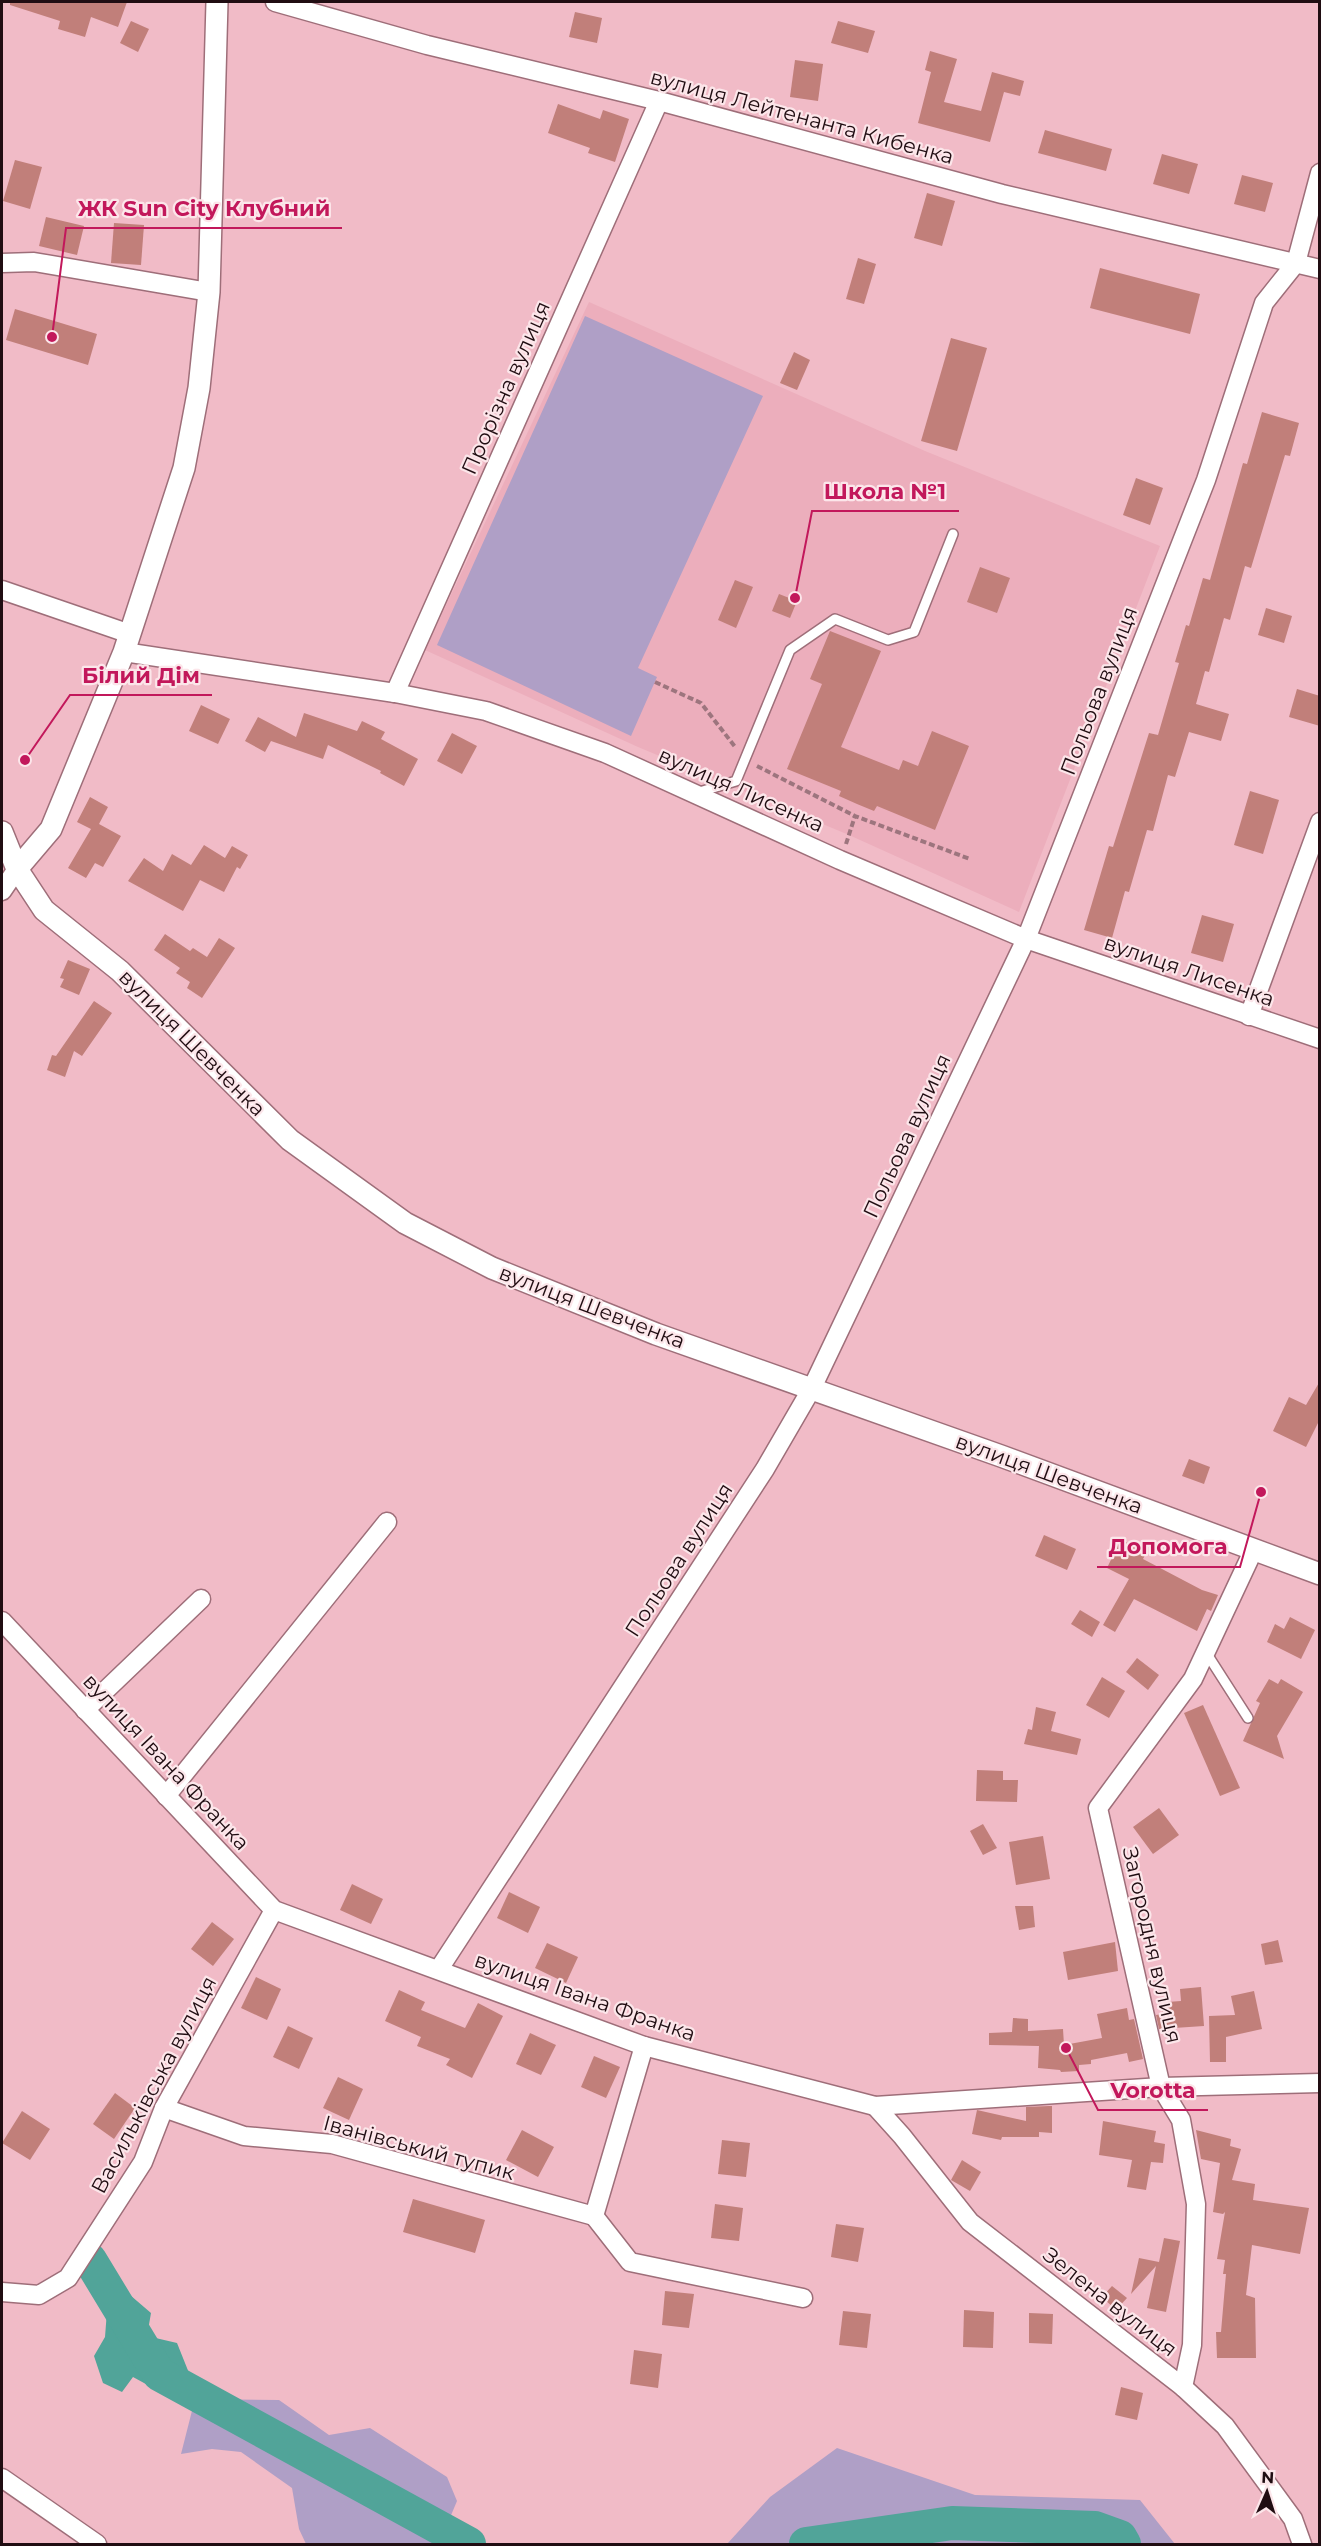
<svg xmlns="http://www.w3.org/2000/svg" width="1321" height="2546" font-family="Montserrat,sans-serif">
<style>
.built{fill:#ecaebc}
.green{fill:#af9fc6}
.water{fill:#51a499}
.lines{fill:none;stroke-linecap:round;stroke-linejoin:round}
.river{stroke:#51a499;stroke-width:34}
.building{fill:#c17f7a}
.service-casing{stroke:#9e6e79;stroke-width:12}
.minor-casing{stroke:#9e6e79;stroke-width:21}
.tertiary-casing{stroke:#9e6e79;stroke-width:24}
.path{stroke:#9d757e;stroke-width:4;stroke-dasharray:6 3;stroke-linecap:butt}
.service{stroke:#fff;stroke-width:9}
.minor{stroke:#fff;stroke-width:18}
.tertiary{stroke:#fff;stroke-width:21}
.labels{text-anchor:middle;stroke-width:4.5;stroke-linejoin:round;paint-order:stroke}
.street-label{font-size:21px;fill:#200d12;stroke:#fce6ea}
.leader{fill:none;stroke:#c2185b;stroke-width:2}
.callout-dot{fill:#c2185b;stroke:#fce6ea;stroke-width:2}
.callout-label{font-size:22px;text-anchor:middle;font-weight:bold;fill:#c2185b;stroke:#fce6ea;stroke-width:4.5;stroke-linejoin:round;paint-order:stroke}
</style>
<rect width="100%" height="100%" fill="#f1bbc7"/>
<!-- built -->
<path class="built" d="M589,302L925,451L1160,546L1019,912L849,835L638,747L425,650Z"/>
<!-- green -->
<g class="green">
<path d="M585,316L763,396L638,668L657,677L631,736L437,645Z"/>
<path d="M195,2399L279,2400L329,2435L370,2428L447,2477L457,2501L439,2544H306L299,2529L292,2488L241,2452L212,2449L181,2454Z"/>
<path d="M837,2448L975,2495L1140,2500L1175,2544H727L770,2497Z"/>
</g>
<!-- water -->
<path class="water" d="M130,2295L151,2313L147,2336L177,2343L189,2373L155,2389L133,2377L122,2392L103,2383L94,2356L105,2337L108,2298Z"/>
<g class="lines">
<!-- river -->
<g class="river">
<path d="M90,2260L159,2374L469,2544"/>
<path d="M806,2544L952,2523L1095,2528L1120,2537L1124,2544"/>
</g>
</g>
<!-- building -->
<g class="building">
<path d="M10,2H127L118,27L91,17L85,37L58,29L60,21L10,5Z"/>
<path d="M575,12L602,18L597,43L569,37Z"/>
<path d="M131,21L149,29L138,52L120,43Z"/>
<path d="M838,21L875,31L868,53L831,43Z"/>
<path d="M930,51L957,59L944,102L981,111L992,72L1024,81L1020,96L1004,92L990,142L918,123L931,72L925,70Z"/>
<path d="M795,60L823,64L818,101L790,97Z"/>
<path d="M558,104L600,119L603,110L629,119L615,162L588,153L590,148L548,133Z"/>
<path d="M1045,130L1112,149L1106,171L1038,153Z"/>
<path d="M1162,154L1198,164L1189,194L1153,184Z"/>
<path d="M15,160L42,167L30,209L3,201Z"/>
<path d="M1242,175L1273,183L1265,212L1234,204Z"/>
<path d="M927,193L955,201L942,246L914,238Z"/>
<path d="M46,217L84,226L77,255L39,246Z"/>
<path d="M114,223L144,225L141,265L111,263Z"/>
<path d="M858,258L876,264L864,304L846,299Z"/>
<path d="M1100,268L1200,294L1190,334L1090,308Z"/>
<path d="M15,309L97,334L88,365L6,340Z"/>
<path d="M951,338L987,348L957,451L921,441Z"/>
<path d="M794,352L810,360L797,390L780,383Z"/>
<path d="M1262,412L1299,423L1290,456L1285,455L1251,568L1245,566L1230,620L1224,618L1209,672L1205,671L1196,704L1229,714L1221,741L1189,732L1175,777L1168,775L1153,831L1147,830L1129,892L1125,891L1112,938L1084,930L1109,846L1113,847L1149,733L1158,735L1179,663L1175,662L1186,625L1189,626L1203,578L1210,580L1243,463L1247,464Z"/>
<path d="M1136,478L1163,488L1150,525L1123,515Z"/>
<path d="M980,567L1010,578L997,613L967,602Z"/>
<path d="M735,580L753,587L736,628L718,620Z"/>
<path d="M779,594L797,601L790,618L772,611Z"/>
<path d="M1266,608L1292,616L1284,643L1258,635Z"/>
<path d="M830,631L881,651L841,747L899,770L903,760L918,766L932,731L969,746L935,830L877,806L874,811L857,804L839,796L841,791L787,769L822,684L810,679Z"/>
<path d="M1297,689L1320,696V726L1289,717Z"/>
<path d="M201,705L230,719L218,744L189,731Z"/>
<path d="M304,713L357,731L362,721L385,732L381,739L418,759L404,786L380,773L381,771L328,745L323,759L271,741L265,752L245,741L258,717L296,737Z"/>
<path d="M452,733L477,746L462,774L437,761Z"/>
<path d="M1250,791L1279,800L1263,854L1234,845Z"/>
<path d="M90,797L108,807L99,824L121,836L103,867L95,863L86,878L68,868L91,829L77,822Z"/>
<path d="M204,845L225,858L232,846L248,855L240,869L237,867L224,892L200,880L183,911L128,881L144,858L163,871L172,854L191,865Z"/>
<path d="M1202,915L1234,924L1223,962L1191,953Z"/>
<path d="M165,934L190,951L193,948L207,957L219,938L235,948L202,998L187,988L190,982L176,973L180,968L154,950Z"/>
<path d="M68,960L90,969L79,995L60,987L64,979L60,978Z"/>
<path d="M94,1001L112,1013L82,1056L74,1051L65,1077L47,1070L52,1055L56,1056Z"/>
<path d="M1320,1381V1419L1306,1447L1273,1431L1289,1397L1306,1405Z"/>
<path d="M1189,1459L1210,1467L1204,1484L1182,1476Z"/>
<path d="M1044,1535L1076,1549L1067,1570L1035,1556Z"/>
<path d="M1121,1539L1146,1553L1143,1559L1202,1590L1218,1595L1211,1611L1207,1609L1197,1631L1134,1599L1115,1632L1103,1625L1129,1579L1107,1568Z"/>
<path d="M1080,1610L1100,1622L1092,1637L1071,1624Z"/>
<path d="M1290,1617L1315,1630L1301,1659L1267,1642L1275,1624L1284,1629Z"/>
<path d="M1137,1658L1159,1675L1148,1690L1126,1672Z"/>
<path d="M1102,1677L1125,1691L1109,1718L1086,1705Z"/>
<path d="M1269,1679L1278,1684L1281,1679L1303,1692L1277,1736L1284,1759L1243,1741L1260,1703L1256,1701Z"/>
<path d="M1203,1705L1240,1788L1220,1796L1184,1713Z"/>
<path d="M1036,1707L1056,1712L1051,1731L1081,1739L1077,1755L1024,1744L1028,1729L1032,1730Z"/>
<path d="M977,1770L1003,1771V1780H1018L1017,1802L976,1801Z"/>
<path d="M1159,1808L1179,1835L1153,1854L1133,1827Z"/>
<path d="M983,1824L997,1848L983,1855L970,1831Z"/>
<path d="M1043,1836L1050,1879L1016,1885L1009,1842Z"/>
<path d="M352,1884L383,1899L371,1924L340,1910Z"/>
<path d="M509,1892L540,1907L528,1933L497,1918Z"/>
<path d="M1015,1906H1033L1035,1927L1019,1930Z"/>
<path d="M212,1922L234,1939L213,1966L191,1949Z"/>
<path d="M1278,1940L1283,1962L1265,1965L1261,1944Z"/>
<path d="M1115,1942L1118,1971L1068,1980L1063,1952Z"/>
<path d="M547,1943L578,1957L566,1983L535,1968Z"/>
<path d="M256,1977L281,1989L267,2020L241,2008Z"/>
<path d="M1201,1987L1204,2026L1159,2029L1156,2015L1162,2014V2009H1167V2002L1181,2001L1180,1989Z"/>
<path d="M399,1990L425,2002L421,2010L465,2028L478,2003L503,2016L472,2078L446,2065L450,2059L417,2046L421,2037L385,2021Z"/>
<path d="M1254,1991L1262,2029L1226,2037V2062H1210L1209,2016L1235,2015L1231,1996Z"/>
<path d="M1127,2008L1129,2020L1134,2019L1143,2059L1129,2062L1127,2053L1091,2060V2064L1079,2065V2071L1061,2072L1060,2070L1038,2068L1039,2046L989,2045V2033L1012,2032L1013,2018L1028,2019V2031L1063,2029L1064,2045L1102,2038L1097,2014Z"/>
<path d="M288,2026L313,2038L299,2069L273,2057Z"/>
<path d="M530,2033L556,2045L541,2075L516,2064Z"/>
<path d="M594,2056L620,2067L606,2098L581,2087Z"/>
<path d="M338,2077L363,2089L349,2120L323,2108Z"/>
<path d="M115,2093L135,2108L114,2139L93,2124Z"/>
<path d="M1049,2106H1052V2133L1039,2132V2137H1002L1001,2140L972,2134L977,2110L1026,2121V2107Z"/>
<path d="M22,2111L50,2129L30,2160L2,2143Z"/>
<path d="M1103,2121L1156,2131L1154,2142L1165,2144L1163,2163L1151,2162L1146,2190L1127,2187L1132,2160L1099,2155Z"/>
<path d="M522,2130L554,2147L538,2177L506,2160Z"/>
<path d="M1196,2130L1231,2139L1230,2146L1241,2149L1232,2180L1255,2184L1253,2200L1309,2208L1300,2254L1252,2245L1246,2295L1255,2298L1256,2358H1217L1216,2332H1221L1226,2274H1223L1225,2260L1217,2259L1225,2212L1223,2214L1213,2212L1220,2163L1201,2159Z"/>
<path d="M722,2140L750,2143L746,2177L718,2174Z"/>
<path d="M962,2160L981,2172L970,2191L951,2180Z"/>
<path d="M413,2199L485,2220L475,2253L403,2232Z"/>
<path d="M715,2204L743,2208L739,2241L711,2238Z"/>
<path d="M836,2224L864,2228L858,2262L831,2257Z"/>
<path d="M1164,2238L1180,2241L1166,2312L1147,2308L1156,2266L1131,2294L1139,2258L1159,2262Z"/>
<path d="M1112,2286L1127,2298L1116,2310L1102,2297Z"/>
<path d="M665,2291L694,2294L689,2328L662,2325Z"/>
<path d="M964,2310L994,2312L993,2348L963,2347Z"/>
<path d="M843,2311L871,2314L867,2348L839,2345Z"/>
<path d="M1029,2313L1053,2314L1052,2344L1029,2343Z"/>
<path d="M634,2350L662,2354L658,2388L630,2384Z"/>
<path d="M1121,2387L1143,2393L1137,2420L1115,2415Z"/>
</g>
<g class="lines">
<!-- service casing -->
<g class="service-casing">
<g id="service">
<path d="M696,793L736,781L790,650L835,619L888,640L914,632L953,534"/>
<path d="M1207,1654L1248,1718"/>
</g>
</g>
<!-- minor casing -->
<g class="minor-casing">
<g id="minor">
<path d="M275,2L427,45L659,101L1002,194L1320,269"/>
<path d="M2,263L34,262L209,292"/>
<path d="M2,590L130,634"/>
<path d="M124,652L395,693L486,711L605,753L840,860L1026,939L1320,1039"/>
<path d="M395,693L659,101"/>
<path d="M2,891L17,869"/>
<path d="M1249,1016L1320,822"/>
<path d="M2,1621L274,1910L644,2046L875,2106L1161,2087L1320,2083"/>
<path d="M85,1710L201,1599"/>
<path d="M166,1796L387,1522"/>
<path d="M439,1969L765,1469L812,1388L1026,939L1206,480L1264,303L1296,263L1320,173"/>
<path d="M875,2106L902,2136L970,2222L1183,2387L1225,2426L1293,2519L1302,2544"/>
<path d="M164,2108L244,2136L332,2144L594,2216L644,2046"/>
<path d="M594,2216L630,2262L803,2298"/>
<path d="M2,2292L39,2295L68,2278L143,2162L164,2108L274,1910"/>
<path d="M1183,2387L1192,2345L1196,2204L1181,2120L1161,2087L1098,1808L1193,1679L1254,1549"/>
<path d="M2,2478L97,2544"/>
</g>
</g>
<!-- tertiary casing -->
<g class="tertiary-casing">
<g id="tertiary">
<path d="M2,832L17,869L44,910L120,971L290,1140L405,1223L492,1268L656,1334L1001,1456L1320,1574"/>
<path d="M17,869L51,829L124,652L184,468L199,388L209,292L217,2"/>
</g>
</g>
<!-- path -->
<g class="path">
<path d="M655,682L701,703L736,748"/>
<path d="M757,766L855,816L970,859"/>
<path d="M846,844L855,816"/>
</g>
<!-- service -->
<use href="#service" class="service"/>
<!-- minor -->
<use href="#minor" class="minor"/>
<!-- tertiary -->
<use href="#tertiary" class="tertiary"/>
</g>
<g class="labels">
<!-- street labels -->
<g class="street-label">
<text transform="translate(802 117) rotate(15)" y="7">вулиця Лейтенанта Кибенка</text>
<text transform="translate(506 388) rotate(-66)" y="7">Прорізна вулиця</text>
<text transform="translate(1099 691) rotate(-69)" y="7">Польова вулиця</text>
<text transform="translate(741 790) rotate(24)" y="7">вулиця Лисенка</text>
<text transform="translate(1189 971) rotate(19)" y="7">вулиця Лисенка</text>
<text transform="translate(192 1043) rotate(45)" y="7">вулиця Шевченка</text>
<text transform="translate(907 1136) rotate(-65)" y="7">Польова вулиця</text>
<text transform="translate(592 1307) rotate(21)" y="7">вулиця Шевченка</text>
<text transform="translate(1049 1474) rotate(20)" y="7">вулиця Шевченка</text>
<text transform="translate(679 1560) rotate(-57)" y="7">Польова вулиця</text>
<text transform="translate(166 1762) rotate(47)" y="7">вулиця Івана Франка</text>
<text transform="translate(1152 1945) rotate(77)" y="7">Загородня вулиця</text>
<text transform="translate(585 1997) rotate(19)" y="7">вулиця Івана Франка</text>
<text transform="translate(154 2085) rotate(-62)" y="7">Васильківська вулиця</text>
<text transform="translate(419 2148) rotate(15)" y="7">Іванівський тупик</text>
<text transform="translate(1110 2302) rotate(38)" y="7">Зелена вулиця</text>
</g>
</g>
<!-- callouts -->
<path class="leader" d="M52 337L66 228H342M795 598L812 511H959M25 760L70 695H212M1261 1492L1240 1567H1097M1066 2048L1098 2110H1208"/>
<g class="callout-dot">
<circle cx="52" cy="337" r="6"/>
<circle cx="795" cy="598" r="6"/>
<circle cx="25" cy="760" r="6"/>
<circle cx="1261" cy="1492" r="6"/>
<circle cx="1066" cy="2048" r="6"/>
</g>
<g class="callout-label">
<text x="204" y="216">ЖК Sun City Клубний</text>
<text x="885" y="499">Школа №1</text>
<text x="141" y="683">Білий Дім</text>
<text x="1168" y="1554">Допомога</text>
<text x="1153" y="2098">Vorotta</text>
</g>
<!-- border -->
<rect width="1321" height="2546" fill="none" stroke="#200d12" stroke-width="6"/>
<!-- north arrow -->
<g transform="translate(1267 2492) rotate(3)" stroke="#fce6ea" stroke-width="4.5" paint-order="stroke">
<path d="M0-4.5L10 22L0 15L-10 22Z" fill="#200d12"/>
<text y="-9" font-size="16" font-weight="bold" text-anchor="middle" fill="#200d12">N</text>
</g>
</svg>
